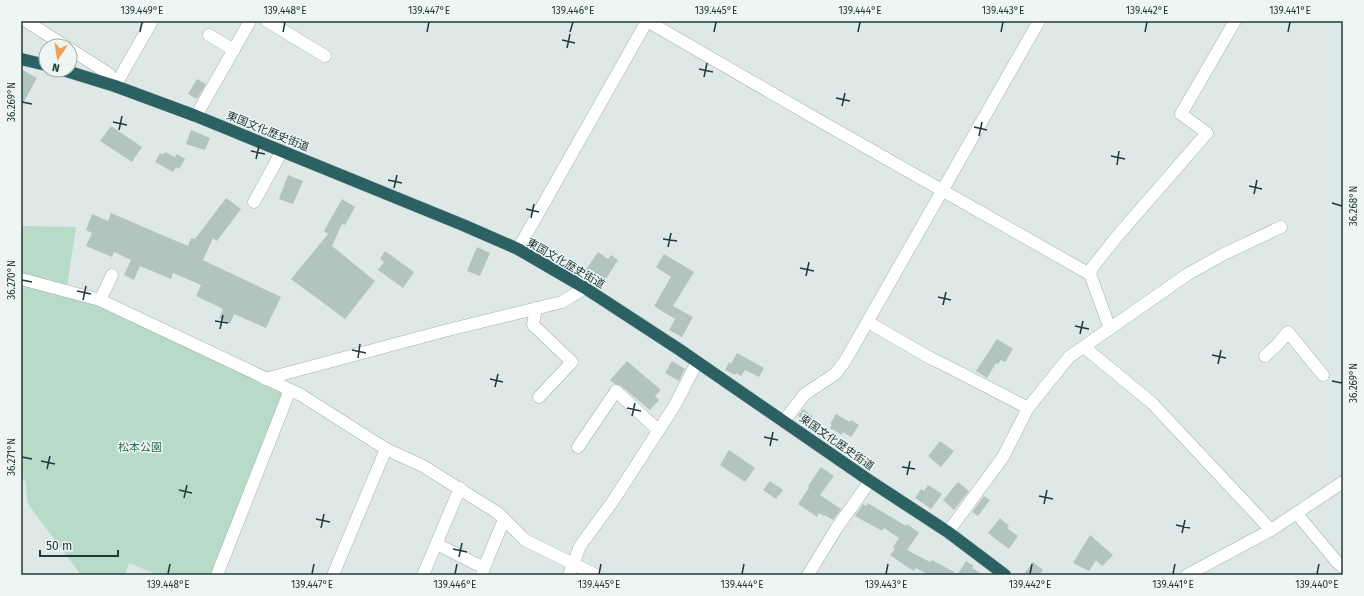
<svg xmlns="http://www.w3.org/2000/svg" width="1364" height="596" font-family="'Fira Sans','Noto Sans JP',sans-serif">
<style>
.green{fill:#b7dac9}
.building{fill:#b3c4c0}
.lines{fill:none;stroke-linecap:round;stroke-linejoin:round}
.minor-casing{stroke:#a1b0af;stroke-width:13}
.highway-casing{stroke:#bcc3c3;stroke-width:13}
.minor{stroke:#fff;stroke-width:12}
.highway{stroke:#2c6163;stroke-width:12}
.ticks{fill:none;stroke:#203838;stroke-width:1.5}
.labels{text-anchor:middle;stroke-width:3;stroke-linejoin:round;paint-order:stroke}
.street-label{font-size:11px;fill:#203838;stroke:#eef6f4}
.park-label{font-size:11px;fill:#2b6e55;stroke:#eef6f4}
.neatline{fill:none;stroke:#203838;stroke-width:1.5}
.ticks-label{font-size:10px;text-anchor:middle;fill:#203838}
</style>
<rect width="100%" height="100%" fill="#dee9e7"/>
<!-- green -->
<path class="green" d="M21,226L76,227L67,287L100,300L287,389L214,575H158L129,563L125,575H81L28,504L25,480L21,478Z"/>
<!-- building -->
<g class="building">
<path d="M21,69L37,78L21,107Z"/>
<path d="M197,79L206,84L197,99L188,94Z"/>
<path d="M111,126L142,147L132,162L100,141Z"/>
<path d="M191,130L210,138L205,150L186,144Z"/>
<path d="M165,152L175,157L177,154L185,159L179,169L176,167L173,172L155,162L160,153L163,155Z"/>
<path d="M288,175L303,181L293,204L279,199Z"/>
<path d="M226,198L241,209L217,241L213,238L203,260L281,297L266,328L234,314L230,324L219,318L223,309L196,296L201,285L173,273L171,279L140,266L134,280L124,275L131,260L114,252L112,257L86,246L92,233L86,230L92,214L108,221L111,213L188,246L191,238L195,239Z"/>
<path d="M342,199L355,207L345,225L342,224L332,246L375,281L345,319L291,279L328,234L324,231Z"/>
<path d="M477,247L490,253L480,276L467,271Z"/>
<path d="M385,251L414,272L403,288L378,270L384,262L380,259Z"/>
<path d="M598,252L608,259L611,255L618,260L602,285L590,277L591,275L585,271Z"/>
<path d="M664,254L694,272L673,306L693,317L682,337L669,330L675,319L654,306L671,277L656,267Z"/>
<path d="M997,339L1013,349L1005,362L1001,360L998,364L996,363L987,378L976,371Z"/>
<path d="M737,353L764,368L759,377L745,370L741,376L736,373L735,375L725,370L729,362L731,364Z"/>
<path d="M627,361L661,390L655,396L659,400L650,410L621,386L615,384L610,380Z"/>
<path d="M672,361L685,369L679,381L665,373Z"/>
<path d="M803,409L813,416L808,423L798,416Z"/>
<path d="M836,414L850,422L851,420L859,425L851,437L843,432L842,435L830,428L832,425L830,424Z"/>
<path d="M940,441L954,451L941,467L928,456Z"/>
<path d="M729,450L755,468L745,482L720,465Z"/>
<path d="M821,467L834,476L820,495L841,509L833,520L825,515L824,516L819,513L817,517L798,504L809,488L808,486Z"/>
<path d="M770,481L783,490L776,499L763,490Z"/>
<path d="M958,482L969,491L954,510L943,500Z"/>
<path d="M928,485L942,494L931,509L915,498L921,489L924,491Z"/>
<path d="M984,496L990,500L978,516L972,512Z"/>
<path d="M868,503L906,526L907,524L919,533L907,550L930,562L932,560L958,574L966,561L974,566L972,568L984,575H929L916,568L914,571L907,567L890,555L895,549L893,547L899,538L884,528L882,531L855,516L863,504L866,506Z"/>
<path d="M1000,518L1009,526L1007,528L1018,536L1009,549L988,533Z"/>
<path d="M1090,535L1113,555L1102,566L1096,560L1089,571L1073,563Z"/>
<path d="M1033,562L1043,570L1039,575H1023Z"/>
</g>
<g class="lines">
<!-- minor casing -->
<g class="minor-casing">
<g id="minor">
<path d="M26,21L65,46"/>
<path d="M267,21L325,56"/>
<path d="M647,21L813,117L1086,272L1090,274"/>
<path d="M209,35L234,50"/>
<path d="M70,49L109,74L115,86"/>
<path d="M115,86L152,21"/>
<path d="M196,116L250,21"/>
<path d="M254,202L282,151"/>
<path d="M518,249L647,21"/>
<path d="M21,279L100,300L301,395L386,449L423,466L498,513L525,540L596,575"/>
<path d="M100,300L112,275"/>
<path d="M536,308L533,325L572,362L539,397"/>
<path d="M868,322L930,358L941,363L1028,408"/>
<path d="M1110,329L1090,274L1092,268L1119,234L1207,133L1181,114L1235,21"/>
<path d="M1084,347L1152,403L1271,530"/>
<path d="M1265,356L1277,345L1288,332L1323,375"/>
<path d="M265,379L444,331L562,302L585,288"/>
<path d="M784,421L805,394L835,374L845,361L1039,21"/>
<path d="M578,447L616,391L658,430"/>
<path d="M1297,514L1337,562L1343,567"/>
<path d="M948,532L1003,457L1028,408L1069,357L1188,274L1222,255L1281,227"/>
<path d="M437,544L484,568L482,575"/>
<path d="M484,568L504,519"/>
<path d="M217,575L290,390"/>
<path d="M333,575L386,449"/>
<path d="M423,575L460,488"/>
<path d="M569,575L580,546L613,501L675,405L697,362"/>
<path d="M808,575L836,529L870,481"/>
<path d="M1187,575L1271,530L1343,482"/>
</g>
</g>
<!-- highway casing -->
<g class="highway-casing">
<g id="highway">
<path d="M21,59L46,65"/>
<path d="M63,70L115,86L196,116L463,225L518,249L585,288L680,350L870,481L948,532L1005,575"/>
</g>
</g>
<!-- minor -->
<use href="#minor" class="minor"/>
<!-- highway -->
<use href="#highway" class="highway"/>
</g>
<!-- ticks -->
<path class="ticks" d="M140,32L142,22M283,32L285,22M427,32L429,22M570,32L573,22M714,32L716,22M858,32L860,22M1001,32L1003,22M1145,32L1147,22M1288,32L1290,22M562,40L575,43M567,48L570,34M699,69L713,72M704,77L707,63M836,98L850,101M22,102L32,104M842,106L845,93M113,122L127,125M974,127L987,130M119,130L122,116M979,136L982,122M251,151L265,154M1111,156L1125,159M256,159L259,146M1117,165L1119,151M388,180L402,183M1249,186L1262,189M394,188L397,175M1254,194L1257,180M1332,203L1342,206M526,209L539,212M531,218L534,204M663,239L677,241M668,247L671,233M800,268L814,271M806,276L809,262M22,280L32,282M77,291L91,294M938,297L951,300M83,300L86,286M943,305L946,292M215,321L228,323M1075,326L1089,329M220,329L223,315M1080,334L1083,321M352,350L366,353M1212,355L1226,358M358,358L360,344M1218,364L1221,350M490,379L503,382M1332,381L1342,383M495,387L498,374M627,408L641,411M632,416L635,403M764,437L778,440M770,446L773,432M22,457L32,459M41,461L55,464M902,467L915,469M47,469L50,456M907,475L910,461M179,490L192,493M1039,496L1053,499M184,498L187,485M1044,504L1047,490M316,519L330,522M1176,525L1190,528M321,528L324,514M1182,533L1185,520M453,549L467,552M459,557L462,543M168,574L170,564M312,574L314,564M455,574L457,564M599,574L601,564M742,574L744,564M886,574L888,564M1030,574L1032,564M1173,574L1175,564M1317,574L1319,564"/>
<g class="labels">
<!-- street labels -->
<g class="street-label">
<text transform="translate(268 131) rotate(22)" y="4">東国文化歴史街道</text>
<text transform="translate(566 263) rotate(30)" y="4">東国文化歴史街道</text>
<text transform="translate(837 442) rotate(35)" y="4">東国文化歴史街道</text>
</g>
<!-- park labels -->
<g class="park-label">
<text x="140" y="451">松本公園</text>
</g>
</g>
<!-- border -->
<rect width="1364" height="596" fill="none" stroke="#eef6f4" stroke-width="44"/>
<!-- north arrow -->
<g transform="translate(58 58) rotate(192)"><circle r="19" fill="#eef6f4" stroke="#9caaa9"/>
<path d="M0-3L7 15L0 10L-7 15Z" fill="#efa156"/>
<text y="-6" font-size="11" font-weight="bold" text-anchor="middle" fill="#203838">N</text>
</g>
<!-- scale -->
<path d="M40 550v6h78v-6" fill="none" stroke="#203838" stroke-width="2"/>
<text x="46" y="550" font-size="12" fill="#203838" stroke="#eef6f4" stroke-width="3" paint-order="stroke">50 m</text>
<rect x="22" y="22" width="1320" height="552" class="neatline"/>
<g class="ticks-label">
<text x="142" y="14">139.449°E</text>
<text x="285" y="14">139.448°E</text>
<text x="429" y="14">139.447°E</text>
<text x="573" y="14">139.446°E</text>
<text x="716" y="14">139.445°E</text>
<text x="860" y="14">139.444°E</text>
<text x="1003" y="14">139.443°E</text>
<text x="1147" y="14">139.442°E</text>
<text x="1290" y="14">139.441°E</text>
<text transform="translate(11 102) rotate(-90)" y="4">36.269°N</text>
<text transform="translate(1353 206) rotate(-90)" y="4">36.268°N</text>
<text transform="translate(11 280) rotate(-90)" y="4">36.270°N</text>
<text transform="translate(1353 383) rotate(-90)" y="4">36.269°N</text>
<text transform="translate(11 457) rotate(-90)" y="4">36.271°N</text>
<text x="168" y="588">139.448°E</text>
<text x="312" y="588">139.447°E</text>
<text x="455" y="588">139.446°E</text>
<text x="599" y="588">139.445°E</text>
<text x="742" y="588">139.444°E</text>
<text x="886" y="588">139.443°E</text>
<text x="1030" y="588">139.442°E</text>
<text x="1173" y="588">139.441°E</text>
<text x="1317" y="588">139.440°E</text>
</g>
</svg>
